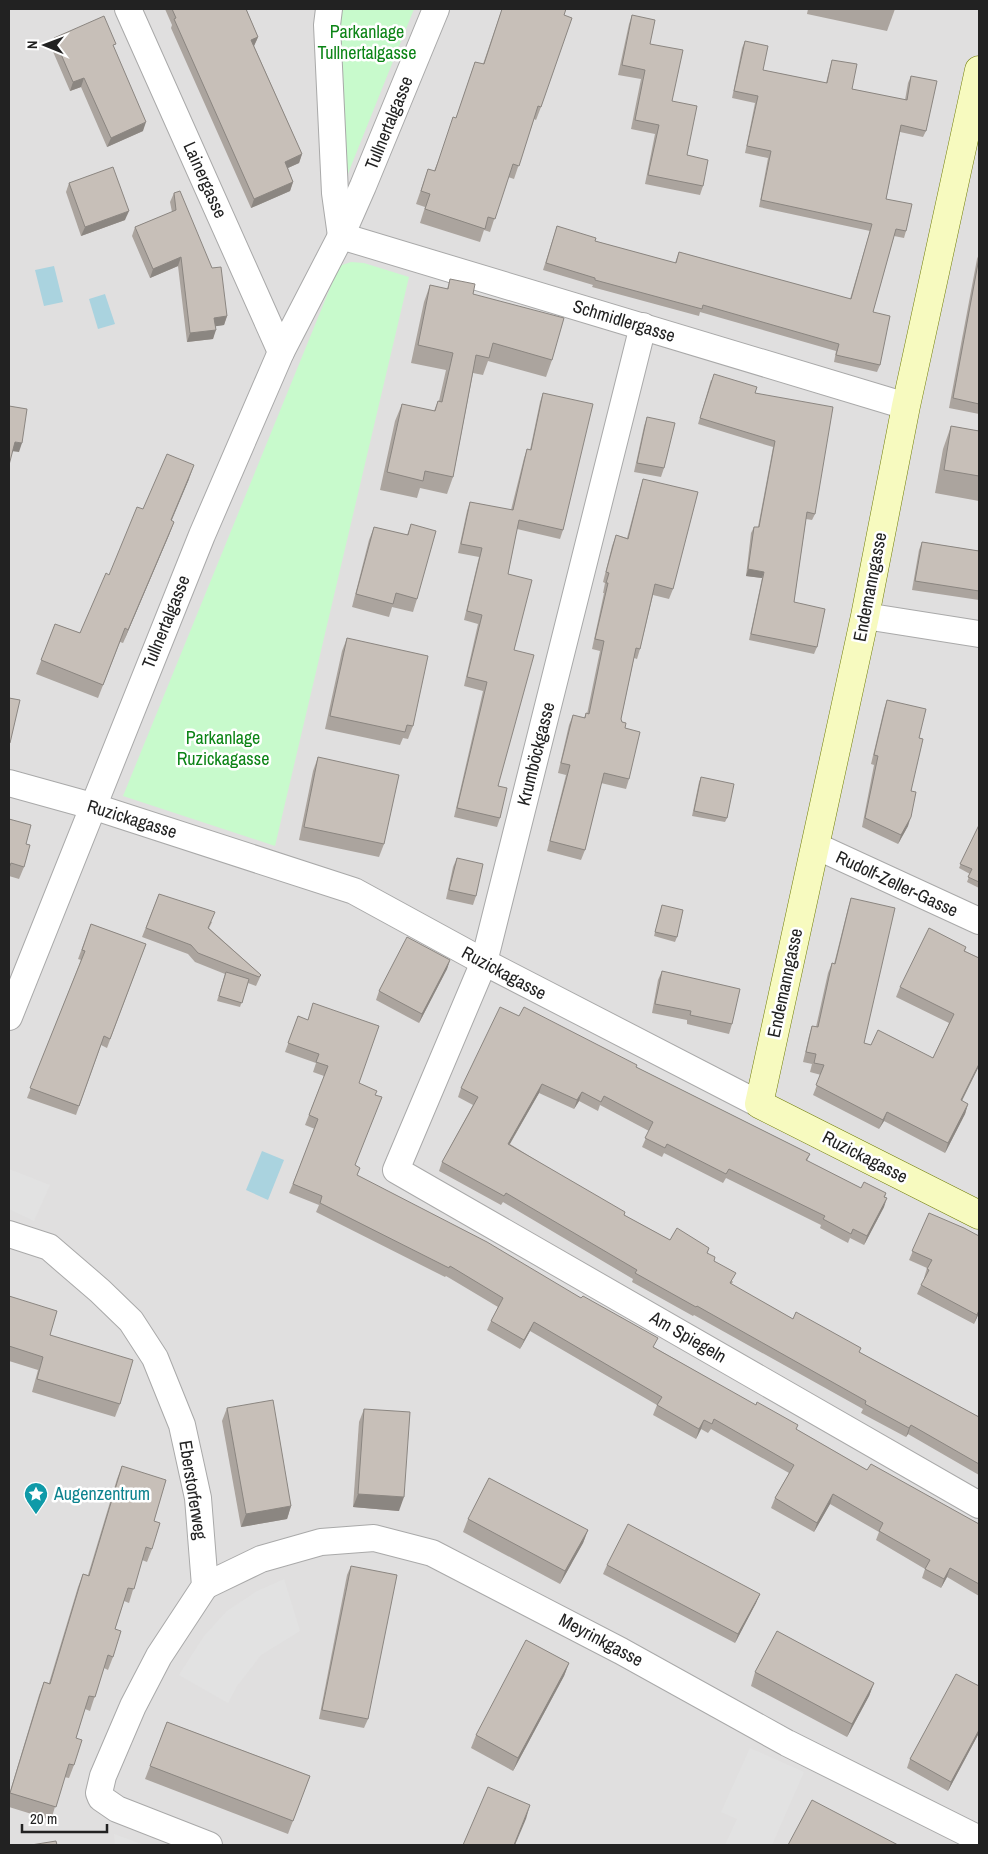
<svg xmlns="http://www.w3.org/2000/svg" width="988" height="1854" font-family="'Archivo Narrow',sans-serif">
<style>
.residential{fill:#e0dfdf}
.park{fill:#c8facc}
.parking{fill:#e2e2e2}
.water{fill:#aad3df}
.lines{fill:none;stroke-linecap:round;stroke-linejoin:round}
.street-casing{stroke:#a9a9a9;stroke-width:28}
.secondary-casing{stroke:#707d05;stroke-width:29}
.street{stroke:#fff;stroke-width:26}
.secondary{stroke:#f7fabf;stroke-width:28}
.wall{fill:#aba49e}
.shaded-wall{fill:#8b8681}
.building{fill:#c7bfb8;stroke:#8b8681}
.labels{text-anchor:middle;stroke-width:5;stroke-linejoin:round;paint-order:stroke}
.park-label{font-size:18px;fill:#0c8416;stroke:#fff}
.street-label{font-size:18px;fill:#222;stroke:#fff}
.culture-label{font-size:18px;fill:#0d838f;stroke:#fff;text-anchor:start}
</style>
<rect width="100%" height="100%" fill="#f2efe9"/>
<!-- residential -->
<rect class="residential" x="9" y="9" width="970" height="1836"/>
<!-- park -->
<g class="park">
<path d="M338,9H414L341,191Z"/>
<path d="M351,262L364,263L409,277L275,846L123,796L339,266Z"/>
</g>
<!-- parking -->
<g class="parking">
<path d="M9,1169L50,1185L34,1221L9,1209Z"/>
<path d="M284,1579L300,1631L261,1655L237,1686L228,1703L179,1675L204,1636L227,1611L257,1591Z"/>
<path d="M750,1748L804,1772L772,1845H725L737,1819L721,1812Z"/>
<path d="M114,1834L144,1845H115Z"/>
</g>
<!-- water -->
<g class="water">
<path d="M54,266L63,302L44,306L35,270Z"/>
<path d="M105,294L115,324L98,329L89,299Z"/>
<path d="M262,1151L284,1160L268,1200L246,1190Z"/>
</g>
<g class="lines">
<!-- street casing -->
<g class="street-casing">
<g id="street">
<path d="M128,9L281,352"/>
<path d="M329,9L327,25L335,193L341,236L906,406"/>
<path d="M643,326L484,962L396,1170L979,1505"/>
<path d="M865,616L979,634"/>
<path d="M9,783L92,806L354,891L484,962L759,1104"/>
<path d="M816,846L979,921"/>
<path d="M9,1017L202,535L281,352L341,236L363,186L436,9"/>
<path d="M9,1234L49,1247L100,1291L131,1321L155,1358L182,1425L198,1498L205,1586L159,1656L133,1706L103,1776L99,1793L101,1798L117,1809L209,1845"/>
<path d="M205,1586L261,1559L321,1542L374,1538L432,1553L621,1651L787,1743L979,1839"/>
</g>
</g>
<!-- secondary casing -->
<g class="secondary-casing">
<path id="secondary" d="M979,70L906,406L865,616L759,1104L979,1215"/>
</g>
<!-- street -->
<use href="#street" class="street"/>
<!-- secondary -->
<use href="#secondary" class="secondary"/>
</g>
<!-- wall -->
<g class="wall">
<path d="M165,9H246L258,37L254,46L302,154L299,163L288,168L293,182L290,191L251,208L171,28L172,25Z"/>
<path d="M502,9L564,15L541,107L536,120L534,119L514,179L508,177L490,232L484,230L480,242L420,223L425,207L416,204L428,169L434,171L456,118L475,62L483,64Z"/>
<path d="M808,9H895L887,31L807,14Z"/>
<path d="M632,15L650,44L672,101L687,155L703,186L700,195L645,184L655,134L631,129L641,79L618,75L629,24Z"/>
<path d="M54,38L114,49L143,131L107,147L81,87L70,91L51,47Z"/>
<path d="M745,41L763,70L826,83L830,67L832,60L852,89L905,100L908,83L911,76L926,131L923,137L900,132L886,199L906,231L904,238L894,236L873,312L880,365L877,372L834,362L836,351L700,312L699,316L592,287L593,285L543,270L557,226L595,241L675,263L679,252L850,299L870,231L759,207L768,158L745,153L755,103L732,98L742,48Z"/>
<path d="M69,183L125,220L81,236L66,192Z"/>
<path d="M174,193L227,316L224,325L215,326L213,339L187,342L178,266L150,278L132,236L135,227L172,212L170,202Z"/>
<path d="M979,254V414L949,408L977,259Z"/>
<path d="M450,279L473,294L552,360L546,377L488,361L483,375L473,373L453,477L447,494L420,488L417,498L380,490L395,421L402,404L434,411L438,401H439L446,370L411,363L424,302L430,285L447,289Z"/>
<path d="M711,380L755,393L815,514L812,520L806,519L794,602L817,647L814,654L749,640L762,578L746,576L751,533L754,527H758L773,447L698,424Z"/>
<path d="M543,393L563,530L560,539L517,529L508,574L514,650L498,786L500,818L497,827L454,817L483,691L464,686L478,624L464,620L479,557L458,553L467,511L470,502L511,510L524,458L527,449L530,450L540,402Z"/>
<path d="M647,417L664,468L661,477L634,472L644,426Z"/>
<path d="M951,426L979,431V501L935,493L943,449Z"/>
<path d="M189,479L171,520L174,522L169,535L123,643L120,642L98,698L36,674L55,624L80,633L143,509Z"/>
<path d="M643,479L673,589L669,599L653,595L640,649L637,659L634,658L621,719L622,722L625,728L629,779L626,789L601,783L585,850L581,860L547,851L566,775L558,773L569,725L573,715L584,718L586,713L587,714L600,651L592,649L604,593H603L605,583L603,582L612,546L616,535L627,538L640,489Z"/>
<path d="M411,524L417,599L413,612L392,607L389,617L352,607L369,540L374,527L407,535Z"/>
<path d="M922,542L979,551V600L912,590L919,550Z"/>
<path d="M347,638L413,726L408,739L403,738L400,745L325,729L342,651Z"/>
<path d="M887,700L919,738L911,791L908,826L898,844L862,827L874,765L871,764L884,709Z"/>
<path d="M318,757L384,844L379,857L299,840L313,771Z"/>
<path d="M701,777L727,818L725,822L692,816L699,782Z"/>
<path d="M9,819L26,844L24,867L19,879L9,876Z"/>
<path d="M979,825V888L967,882L970,874L959,868Z"/>
<path d="M457,858L476,896L473,905L446,899L453,867Z"/>
<path d="M159,894L212,922L209,928L261,975L256,986L248,983L240,1007L217,1001L225,974L195,962L188,954L142,937Z"/>
<path d="M851,898L864,1043L871,1045L933,1058L949,1023L896,997L900,987L966,947L965,951L979,958V1066L962,1101L968,1104L965,1114L945,1153L884,1121L879,1129L813,1095L821,1075L810,1072L812,1064L803,1062L809,1036L812,1026L816,1027L828,973L832,963L834,964L848,908Z"/>
<path d="M662,905L677,937L675,942L654,936Z"/>
<path d="M91,924L146,944L107,1048L101,1045L76,1115L27,1098L81,960L78,959Z"/>
<path d="M450,960L447,969L419,1023L376,1000L379,991Z"/>
<path d="M662,971L732,1024L729,1034L687,1024V1020L652,1013L658,980Z"/>
<path d="M298,1016L307,1020L359,1083L355,1165L357,1176L867,1470L979,1524V1596L947,1577L941,1588L922,1578L925,1569L876,1540L879,1532L830,1504L814,1532L771,1508L775,1498L789,1473L711,1429L708,1433L701,1429L696,1439L653,1415L657,1405L530,1331L520,1349L487,1330L491,1321L498,1307L446,1276L445,1277L316,1212L319,1205L289,1193L315,1129L305,1125L324,1076L313,1072L316,1063L285,1052Z"/>
<path d="M519,1016L636,1067L810,1154L807,1161L861,1188L886,1193L885,1197L884,1207L864,1245L850,1238L848,1243L820,1228L821,1225L726,1178L723,1183L664,1153L662,1157L642,1147L649,1131L600,1105L598,1111L579,1101L574,1109L539,1093L510,1144L624,1215L670,1240L707,1253L733,1282L731,1284L793,1319L861,1348L859,1352L979,1417V1475L908,1434L906,1437L861,1413L863,1409L694,1315L693,1316L632,1282L633,1279L503,1202L501,1205L439,1171L442,1162L473,1105L458,1097L461,1088Z"/>
<path d="M929,1213L979,1313L974,1324L917,1294L921,1285L925,1278H924L927,1268L909,1260Z"/>
<path d="M9,1296L50,1335L120,1404L115,1417L32,1392L38,1370L9,1361Z"/>
<path d="M227,1408L291,1506L287,1519L241,1527L222,1421Z"/>
<path d="M364,1409L399,1511L353,1507L359,1422Z"/>
<path d="M122,1466L154,1521L152,1549L147,1562L142,1560L129,1603L124,1601L115,1629L113,1657L108,1670L104,1668L90,1711L85,1709L76,1738L74,1765L69,1778L64,1777L51,1820L9,1807V1795L39,1695L44,1682L49,1683L78,1587L83,1574L88,1575L117,1479Z"/>
<path d="M468,1519L588,1530L583,1543L560,1584L463,1532Z"/>
<path d="M607,1565L760,1594L756,1603L735,1643L603,1574Z"/>
<path d="M351,1566L368,1719L364,1728L319,1719L347,1575Z"/>
<path d="M569,1663L564,1676L513,1771L471,1748L476,1735Z"/>
<path d="M755,1672L874,1683L869,1696L847,1737L751,1686Z"/>
<path d="M979,1686V1733L948,1791L907,1768L910,1759Z"/>
<path d="M167,1722L310,1776L288,1834L145,1779Z"/>
</g>
<!-- shaded-wall -->
<g class="shaded-wall">
<path d="M258,37L254,46L248,49L251,40Z"/>
<path d="M84,78L81,87L70,91L73,82Z"/>
<path d="M146,122L143,131L107,147L111,138Z"/>
<path d="M302,154L299,163L281,171L285,162Z"/>
<path d="M293,182L290,191L251,208L254,199Z"/>
<path d="M129,211L125,220L81,236L85,227Z"/>
<path d="M181,257L178,266L150,278L153,269Z"/>
<path d="M227,316L224,325L211,327L214,318Z"/>
<path d="M216,330L213,339L187,342L190,333Z"/>
<path d="M15,442L22,443L19,452L11,451Z"/>
<path d="M194,465L189,479L166,534L171,520Z"/>
<path d="M174,522L169,535L123,643L128,630Z"/>
<path d="M748,569L764,572L762,578L746,576Z"/>
<path d="M911,817L908,826L898,844L901,835Z"/>
<path d="M450,960L447,969L419,1023L422,1014Z"/>
<path d="M979,1064V1066L957,1110L961,1100Z"/>
<path d="M542,1084L539,1093L505,1152L508,1144Z"/>
<path d="M582,1092L579,1101L574,1109L577,1100Z"/>
<path d="M968,1104L965,1114L945,1153L948,1143Z"/>
<path d="M887,1112L884,1121L879,1129L883,1120Z"/>
<path d="M887,1198L884,1207L864,1245L867,1236Z"/>
<path d="M979,1310V1313L974,1324L977,1315Z"/>
<path d="M534,1322L530,1331L520,1349L524,1340Z"/>
<path d="M704,1420L701,1429L696,1439L699,1429Z"/>
<path d="M911,1425L908,1434L906,1437L909,1428Z"/>
<path d="M358,1494L404,1497L399,1511L353,1507Z"/>
<path d="M833,1494L830,1504L814,1532L817,1523Z"/>
<path d="M291,1506L287,1519L241,1527L246,1514Z"/>
<path d="M588,1530L583,1543L560,1584L565,1571Z"/>
<path d="M950,1568L947,1577L941,1588L944,1579Z"/>
<path d="M760,1594L756,1603L735,1643L738,1634Z"/>
<path d="M569,1663L564,1676L513,1771L518,1758Z"/>
<path d="M874,1683L869,1696L847,1737L852,1724Z"/>
<path d="M979,1730V1733L948,1791L951,1782Z"/>
<path d="M530,1805L526,1819L515,1845H514Z"/>
</g>
<!-- building -->
<g class="building">
<path d="M172,9H246L258,37L251,40L302,154L285,162L293,182L254,199L174,19L176,18Z"/>
<path d="M502,9H566L564,15L572,18L541,107L538,106L519,166L513,164L495,219L488,217L485,229L425,209L430,194L421,191L428,169L435,171L453,117L456,118L475,62L484,64Z"/>
<path d="M632,15L655,20L650,44L683,50L672,101L697,106L687,155L708,160L703,186L648,175L659,125L635,120L645,70L622,65Z"/>
<path d="M104,16L116,44L113,45L146,122L111,138L84,78L73,82L54,38Z"/>
<path d="M745,41L768,46L763,70L827,83L832,60L857,64L852,89L907,100L911,76L937,81L926,131L901,125L886,199L912,204L906,231L896,229L873,312L890,316L880,365L836,355L839,344L703,305L702,309L595,280V278L546,263L557,226L596,238L595,241L676,263L679,252L851,299L872,224L761,200L771,151L747,146L758,96L734,91Z"/>
<path d="M113,167L129,211L85,227L69,183Z"/>
<path d="M180,191L212,268L221,267L227,316L214,318L216,330L190,333L181,257L153,269L135,227L176,210L174,193Z"/>
<path d="M979,258V404L953,398Z"/>
<path d="M450,279L475,284L473,294L564,318L552,360L493,343L489,358L476,355L453,477L425,471L423,481L387,472L402,404L435,411L438,401L442,402L453,353L418,345L430,285L448,289Z"/>
<path d="M714,374L757,387L755,393L833,407L815,514L807,512L794,602L825,609L817,647L751,634L764,572L748,569L754,527H759L775,441L700,418Z"/>
<path d="M543,393L593,404L563,530L519,520L508,574L532,580L514,650L534,655L498,786L507,788L500,818L457,808L487,682L467,677L482,615L467,611L482,548L461,544L470,502L513,510L527,449L531,450Z"/>
<path d="M9,406L27,409L22,443L15,442L9,465Z"/>
<path d="M647,417L675,423L664,468L637,463Z"/>
<path d="M951,426L979,431V476L944,470Z"/>
<path d="M167,454L194,465L171,520L174,522L128,630L125,628L103,685L41,660L55,624L80,633L106,573L109,575L137,507L143,509Z"/>
<path d="M643,479L698,492L673,589L655,584L640,649L636,648L621,719L622,722L626,723L625,728L640,732L629,779L604,773L585,850L550,841L570,765L561,763L573,715L585,718L586,713L589,714L604,641L595,639L608,583H606L609,573L606,572L616,535L628,539Z"/>
<path d="M411,524L436,531L417,599L396,593L393,604L356,594L374,527L408,535Z"/>
<path d="M922,542L979,551V591L915,581Z"/>
<path d="M347,638L428,656L413,726L407,725L405,732L330,716Z"/>
<path d="M9,698L20,700L10,743H9Z"/>
<path d="M887,700L926,709L919,738L923,739L911,791L916,792L911,817L901,835L865,818L878,756L874,755Z"/>
<path d="M318,757L399,775L384,844L304,827Z"/>
<path d="M701,777L734,784L727,818L694,811Z"/>
<path d="M9,819L31,825L26,844L30,845L24,867L11,863L9,868Z"/>
<path d="M979,825V882L968,877L972,869L960,864Z"/>
<path d="M457,858L483,864L476,896L449,890Z"/>
<path d="M159,894L215,912L208,928L261,975L259,977L198,953L191,945L146,928Z"/>
<path d="M851,898L895,908L864,1043L871,1045L878,1030L933,1058L954,1014L900,987L929,928L966,947L964,951L979,958V1064L961,1100L968,1104L948,1143L887,1112L883,1120L816,1085L824,1065L814,1063L816,1054L806,1052L812,1026L818,1027L832,963L835,964Z"/>
<path d="M662,905L683,910L677,937L655,932Z"/>
<path d="M91,924L146,944L110,1039L104,1036L79,1106L30,1088L85,951L82,950Z"/>
<path d="M407,937L450,960L422,1014L379,991Z"/>
<path d="M662,971L740,989L732,1024L690,1015L691,1011L655,1004Z"/>
<path d="M226,972L249,979L242,1003L219,996Z"/>
<path d="M313,1003L379,1026L359,1083L377,1091L375,1095L382,1097L355,1165L360,1168L357,1175L487,1242L581,1298L583,1296L658,1338L653,1347L756,1405L757,1402L798,1425L796,1429L867,1470L871,1464L979,1524V1584L950,1568L944,1579L925,1569L930,1560L879,1531L883,1523L833,1494L817,1523L775,1498L794,1465L714,1419L712,1424L704,1420L699,1429L657,1405L662,1397L534,1322L524,1340L491,1321L503,1298L450,1266L449,1268L320,1203L322,1196L293,1184L318,1119L309,1115L328,1066L316,1062L319,1054L288,1043L298,1016L308,1020Z"/>
<path d="M500,1007L519,1016L524,1007L637,1065L636,1067L810,1154L806,1160L861,1188L864,1182L886,1193L884,1197L887,1198L867,1236L853,1229L851,1234L823,1219L825,1216L729,1169L726,1174L667,1144L665,1148L645,1138L653,1122L604,1096L601,1102L582,1092L577,1100L542,1084L508,1144L625,1212L624,1215L670,1240L677,1228L709,1248L707,1253L715,1257L714,1261L736,1273L730,1283L793,1319L796,1312L861,1348L859,1352L979,1417V1464L911,1425L909,1428L865,1404L866,1401L697,1306L696,1307L635,1273L637,1270L506,1193L504,1196L442,1162L478,1097L461,1088Z"/>
<path d="M929,1213L964,1228L979,1236V1310L977,1315L921,1285L929,1270L927,1269L932,1260L912,1251Z"/>
<path d="M9,1296L57,1311L50,1335L133,1360L120,1404L37,1379L43,1357L9,1346Z"/>
<path d="M273,1400L291,1506L246,1514L227,1408Z"/>
<path d="M364,1409L410,1412L404,1497L358,1494Z"/>
<path d="M122,1466L166,1480L154,1521L160,1523L152,1549L146,1547L134,1589L128,1588L115,1629L121,1631L113,1657L108,1655L95,1697L89,1696L76,1738L82,1740L74,1765L69,1764L56,1807L10,1793L44,1682L50,1684L83,1574L89,1576Z"/>
<path d="M489,1478L588,1530L565,1571L468,1519Z"/>
<path d="M628,1524L760,1594L738,1634L607,1565Z"/>
<path d="M351,1566L397,1575L368,1719L322,1710Z"/>
<path d="M777,1631L874,1683L852,1724L755,1672Z"/>
<path d="M526,1640L569,1663L518,1758L476,1735Z"/>
<path d="M956,1674L979,1686V1730L951,1782L910,1759Z"/>
<path d="M167,1722L310,1776L293,1821L150,1766Z"/>
<path d="M488,1787L530,1805L514,1845H463Z"/>
<path d="M812,1800L898,1845H788Z"/>
<path d="M56,1841L57,1845H31Z"/>
</g>
<!-- icons -->
<defs>
<g id="sight-pin" transform="scale(1.25)"><path d="M0 17L-7.5 6A9.5 9.5 0 1 1 7.5 6Z" fill="#0f9aa8" stroke="#fff"/><path d="M0-6L1.8-2.2L6-1.7L2.9 1.2L3.7 5.4L0 3.3L-3.7 5.4L-2.9 1.2L-6-1.7L-1.8-2.2Z" fill="#fff"/></g>
</defs>
<g fill-rule="evenodd">
<use href="#sight-pin" x="36" y="1494"/>
</g>
<g class="labels">
<!-- park labels -->
<g class="park-label">
<text x="367" y="38">Parkanlage<tspan x="367" dy="21">Tullnertalgasse</tspan></text>
<text x="223" y="744">Parkanlage<tspan x="223" dy="21">Ruzickagasse</tspan></text>
</g>
<!-- street labels -->
<g class="street-label">
<text transform="translate(389 123) rotate(-68)" y="6">Tullnertalgasse</text>
<text transform="translate(205 180) rotate(66)" y="6">Lainergasse</text>
<text transform="translate(624 321) rotate(17)" y="6">Schmidlergasse</text>
<text transform="translate(870 587) rotate(-79)" y="6">Endemanngasse</text>
<text transform="translate(166 622) rotate(-68)" y="6">Tullnertalgasse</text>
<text transform="translate(536 754) rotate(-76)" y="6">Krumböckgasse</text>
<text transform="translate(132 819) rotate(17)" y="6">Ruzickagasse</text>
<text transform="translate(897 884) rotate(25)" y="6">Rudolf-Zeller-Gasse</text>
<text transform="translate(504 973) rotate(28)" y="6">Ruzickagasse</text>
<text transform="translate(785 983) rotate(-78)" y="6">Endemanngasse</text>
<text transform="translate(865 1157) rotate(27)" y="6">Ruzickagasse</text>
<text transform="translate(688 1337) rotate(30)" y="6">Am Spiegeln</text>
<text transform="translate(193 1490) rotate(81)" y="6">Eberstorferweg</text>
<text transform="translate(601 1640) rotate(28)" y="6">Meyrinkgasse</text>
</g>
<!-- culture labels -->
<g class="culture-label">
<text x="54" y="1500">Augenzentrum</text>
</g>
</g>
<!-- border -->
<rect width="988" height="1854" fill="none" stroke="#222222" stroke-width="20"/>
<!-- north arrow -->
<g transform="translate(45 45) rotate(271)" stroke="#ffffff" stroke-width="4" paint-order="stroke">
<path d="M0-4L9 19L0 12L-9 19Z" fill="#222222"/>
<text y="-8" font-size="14" font-weight="bold" text-anchor="middle" fill="#222222">N</text>
</g>
<!-- scale -->
<path d="M22 1824v8h85v-8" fill="none" stroke="#222222" stroke-width="2.5"/>
<text x="30" y="1824" font-size="15" fill="#222222" stroke="#ffffff" stroke-width="4" paint-order="stroke">20 m</text>
</svg>
